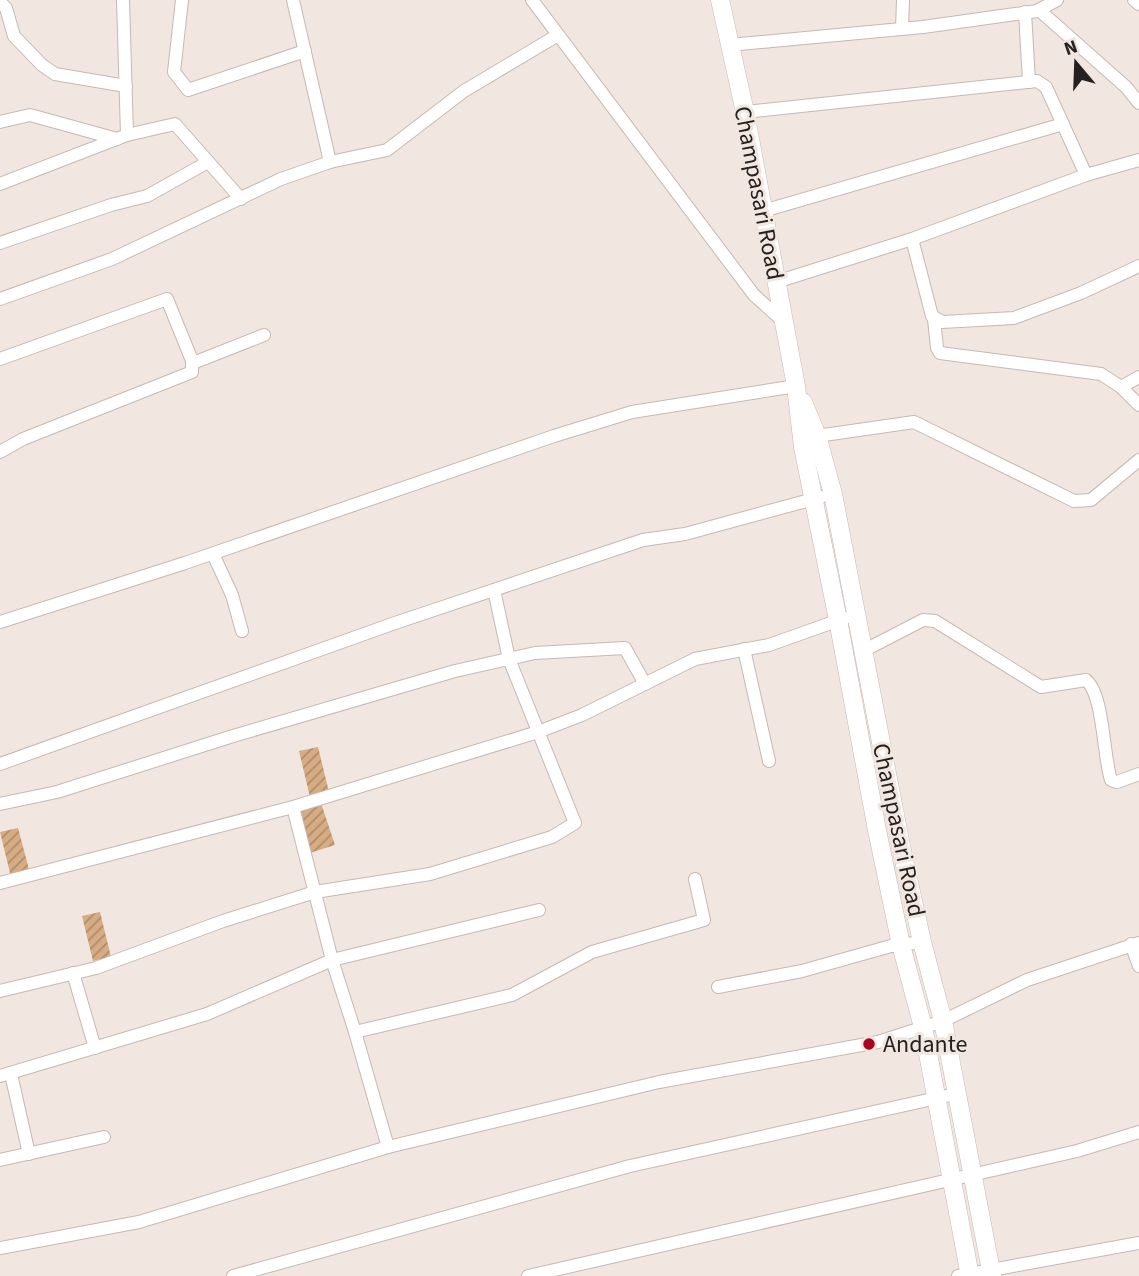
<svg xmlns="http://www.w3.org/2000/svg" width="1139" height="1276" font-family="'Source Sans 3',sans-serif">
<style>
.building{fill:url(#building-hatch)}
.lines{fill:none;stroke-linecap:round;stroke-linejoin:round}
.minor-casing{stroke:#c4b9b4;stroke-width:14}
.secondary-casing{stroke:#c4b9b4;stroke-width:19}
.minor{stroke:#fff;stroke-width:12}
.secondary{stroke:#fff;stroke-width:18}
.poi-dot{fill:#a3061e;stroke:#f2e6e1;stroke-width:2.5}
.labels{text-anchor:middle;stroke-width:6;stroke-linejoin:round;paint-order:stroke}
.street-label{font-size:24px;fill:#25211f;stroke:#f2e6e1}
.poi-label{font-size:24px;fill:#25211f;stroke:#f2e6e1;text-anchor:start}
</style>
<defs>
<pattern id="building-hatch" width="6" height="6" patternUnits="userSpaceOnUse" patternTransform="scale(1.75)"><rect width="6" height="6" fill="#d7ac83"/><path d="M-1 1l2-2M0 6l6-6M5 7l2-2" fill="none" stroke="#ae8c6b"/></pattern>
</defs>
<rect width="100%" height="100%" fill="#f2e6e1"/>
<!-- building -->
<g class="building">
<path d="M318,747L329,792L310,797L299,751Z"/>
<path d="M321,803L335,845L310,853L296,811Z"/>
<path d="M18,828L30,873L11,877L0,832Z"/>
<path d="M100,912L111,957L93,961L82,916Z"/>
</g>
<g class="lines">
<!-- minor casing -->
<g class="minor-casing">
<g id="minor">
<path d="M182,0L174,72L188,90L305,51"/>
<path d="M293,0L330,162"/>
<path d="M532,0L754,295L784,322"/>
<path d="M1134,0L1139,4"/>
<path d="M0,2L6,8L14,36L42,65L55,74L126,86"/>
<path d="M1039,10L1126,87L1139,103"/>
<path d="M1025,12L1029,82"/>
<path d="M902,29L903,0"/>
<path d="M729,45L923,27L1037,11L1057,0"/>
<path d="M745,112L1037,81L1046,87L1086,175"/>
<path d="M0,122L30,115L117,139"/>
<path d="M127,135L175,124L241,199"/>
<path d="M0,184L127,135L123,0"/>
<path d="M763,211L1063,124"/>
<path d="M912,239L932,316L942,322L1014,318L1081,293L1139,266"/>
<path d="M0,243L111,205L147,196L208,162"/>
<path d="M776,282L912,239L1086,175L1139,160"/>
<path d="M0,299L112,259L281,179L330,162L387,150L464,91L558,35"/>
<path d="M934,319L937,348L940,353L1101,374L1121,387L1139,405"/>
<path d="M0,359L167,299L193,363L264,335"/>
<path d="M1121,387L1139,377"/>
<path d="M817,436L914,422L1074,501L1091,500L1139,460"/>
<path d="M0,452L23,439L192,372V360"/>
<path d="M213,554L232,595L242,631"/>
<path d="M0,622L185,563L554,436L632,412L796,386"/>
<path d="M744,649L769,761"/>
<path d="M863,651L923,620L935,621L1041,687L1086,680C1104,695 1103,756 1111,780L1117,782L1139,774"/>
<path d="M0,764L395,623L643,540L685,534L821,497"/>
<path d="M0,804L57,792L233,736L455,671L535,653L625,648L645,684"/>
<path d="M293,807L332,960L355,1032L388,1147"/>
<path d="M0,883L293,807L538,732L582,715L695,659L769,645L845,618"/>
<path d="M1131,944L1139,966"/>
<path d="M73,973L95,1048"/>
<path d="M718,987L802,971L891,946L922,942"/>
<path d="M0,991L96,968L223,921L315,892L430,874L552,837L575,823L509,659L494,590"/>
<path d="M355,1032L512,995L592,952L704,920L695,879"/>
<path d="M11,1074L29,1154"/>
<path d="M0,1076L207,1014L332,960L539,910"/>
<path d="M0,1160L104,1137"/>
<path d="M0,1248L139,1222L388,1147L659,1082L878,1042L943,1021L1027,980L1139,943"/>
<path d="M233,1276L630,1166L955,1094"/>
<path d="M528,1276L1077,1151L1139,1132"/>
<path d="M958,1276L1139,1243"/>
</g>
</g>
<!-- secondary casing -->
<g class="secondary-casing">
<g id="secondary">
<path d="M720,0L745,112L784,322L796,386L803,447L838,620L877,830L901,945L923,1027L970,1276"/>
<path d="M803,402L817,436L833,494L902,851L922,942L943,1021L992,1276"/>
</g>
</g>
<!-- minor -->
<use href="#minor" class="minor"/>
<!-- secondary -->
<use href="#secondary" class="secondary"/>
</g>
<!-- markers -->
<circle class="poi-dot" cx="869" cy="1044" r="7"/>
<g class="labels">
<!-- street labels -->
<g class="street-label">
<text transform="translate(759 193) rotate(79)" y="8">Champasari Road</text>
<text transform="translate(899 830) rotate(78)" y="8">Champasari Road</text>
</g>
<!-- poi labels -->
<g class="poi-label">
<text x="883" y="1052">Andante</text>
</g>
</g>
<!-- north arrow -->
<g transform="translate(1076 63) rotate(341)" stroke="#f2e6e1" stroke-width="5" paint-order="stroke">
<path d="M0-5L12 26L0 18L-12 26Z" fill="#25211f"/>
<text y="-10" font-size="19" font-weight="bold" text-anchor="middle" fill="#25211f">N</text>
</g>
</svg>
